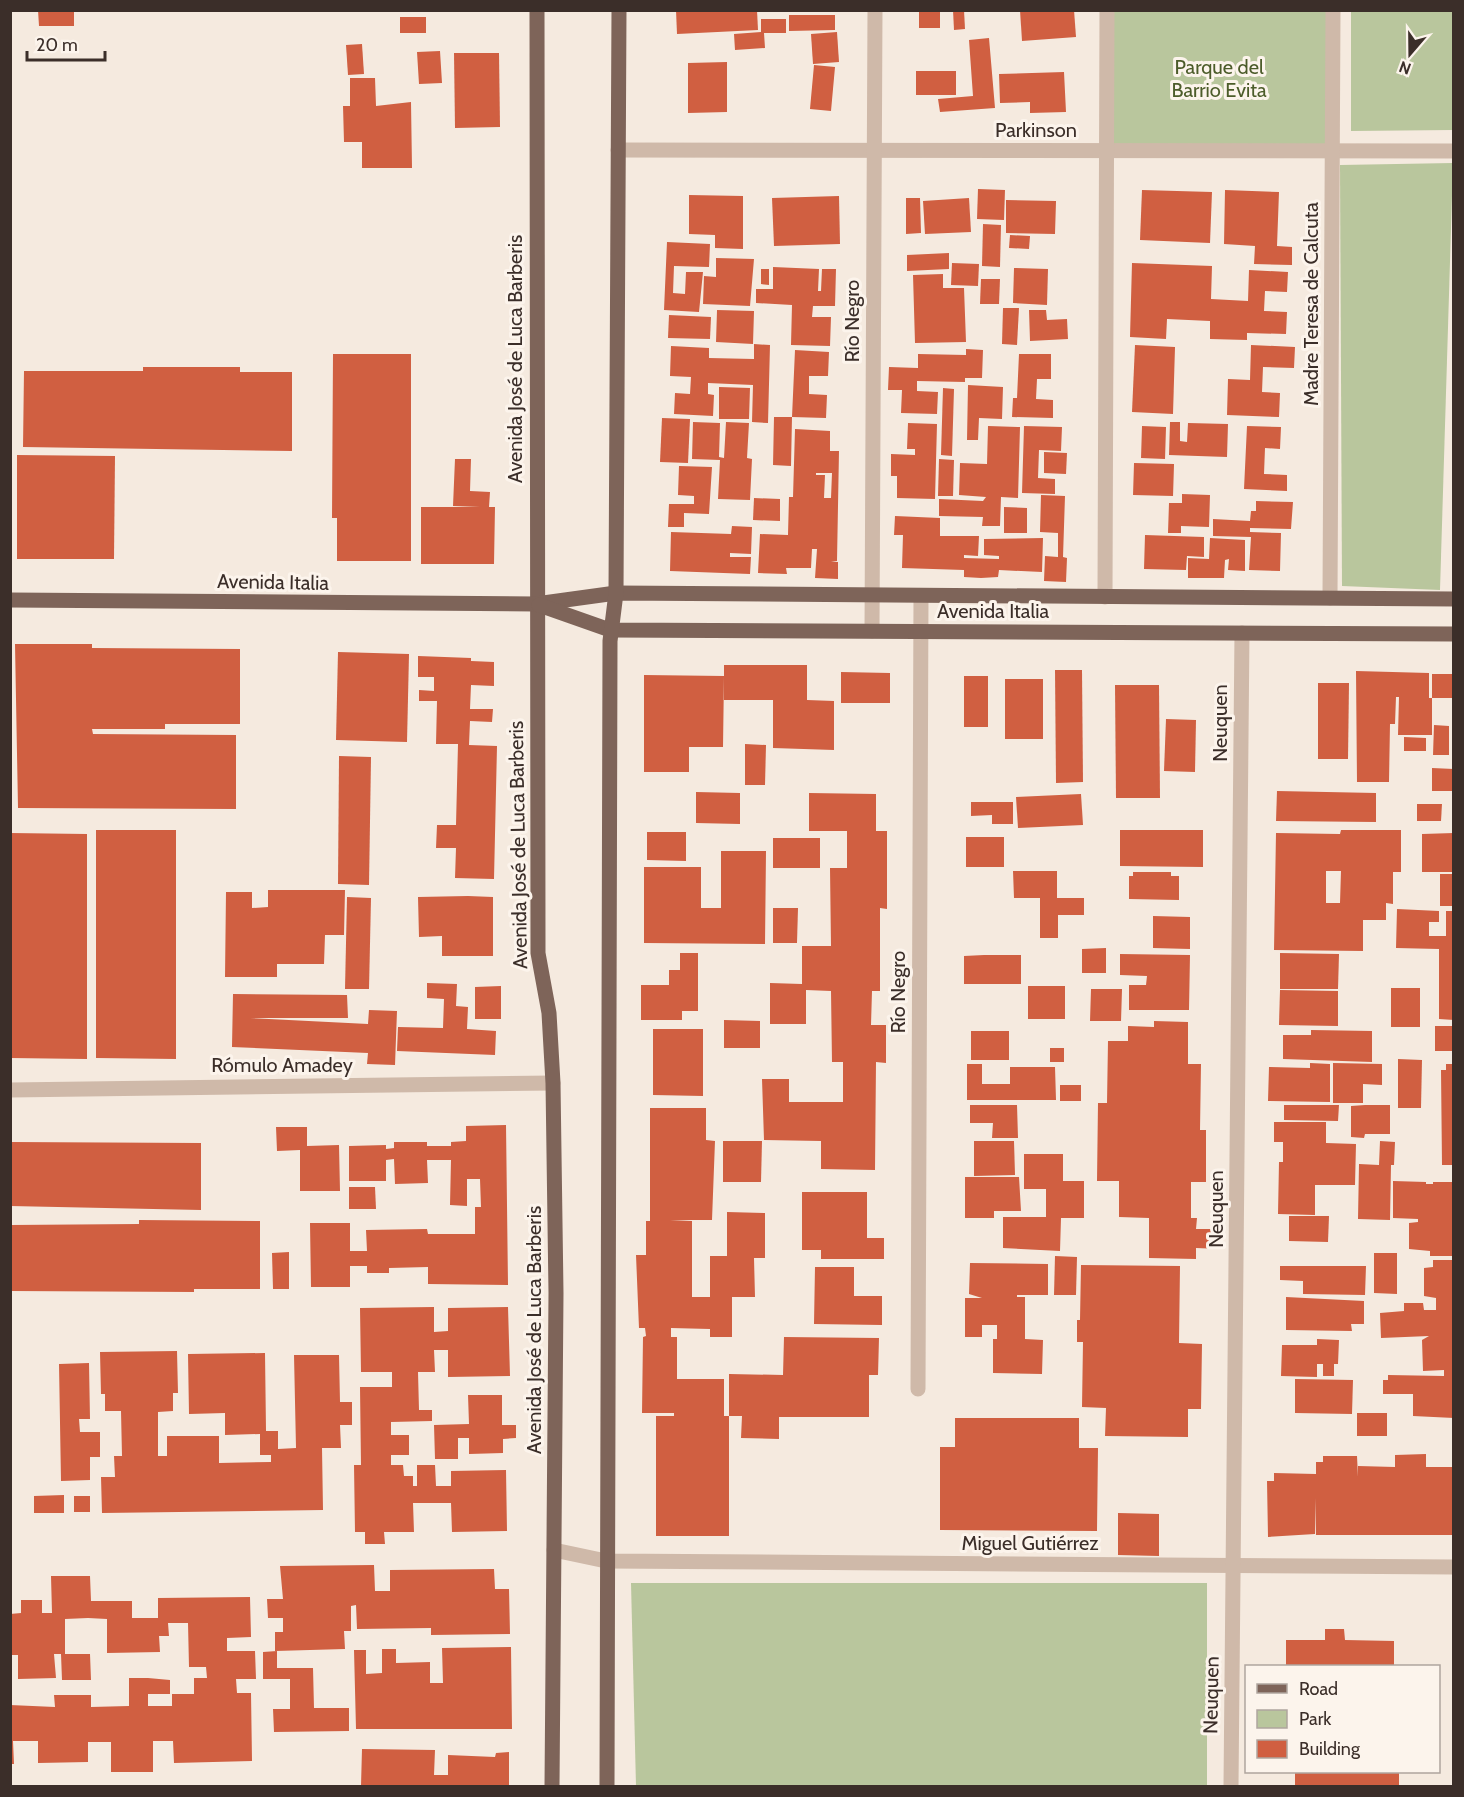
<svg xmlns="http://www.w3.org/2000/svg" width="1464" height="1797" font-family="Cabin,sans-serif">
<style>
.green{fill:#b9c69d}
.building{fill:#d05f41;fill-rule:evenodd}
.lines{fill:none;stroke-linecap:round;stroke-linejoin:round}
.minor{stroke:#cfb9a9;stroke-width:15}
.major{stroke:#7e6459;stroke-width:15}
.labels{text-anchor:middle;stroke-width:6;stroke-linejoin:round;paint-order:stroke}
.park-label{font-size:20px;fill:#4c5c2a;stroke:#fcf4ec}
.street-label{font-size:20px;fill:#3b2e29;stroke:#fcf4ec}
</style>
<rect width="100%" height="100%" fill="#f5eadf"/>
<!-- green -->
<g class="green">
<path d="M1111,11H1327L1328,147L1108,148Z"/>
<path d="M1351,11H1453V130L1351,131Z"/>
<path d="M1453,163L1440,590L1342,586L1340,165Z"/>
<path d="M631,1583H1207V1786H636Z"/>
</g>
<!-- building -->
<g class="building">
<path d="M38,10H74V26H39Z"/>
<path d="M676,10H757L758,30L677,34Z"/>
<rect x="919" y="10" width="21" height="18"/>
<path d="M953,10H964L965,29L954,30Z"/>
<path d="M1020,10H1074L1076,37L1022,41Z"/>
<path d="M789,15H835V30L789,31Z"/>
<rect x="400" y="17" width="26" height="16"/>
<path d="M761,19H786V33H764L765,48L735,50L734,34L761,32Z"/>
<path d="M837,32L839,62L813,64L811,34Z"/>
<path d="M989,38L995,108L940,112L938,99L973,96L969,40Z"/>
<path d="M362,44L364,74L348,75L346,45Z"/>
<path d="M440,51L442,83L419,84L417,52Z"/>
<path d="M454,53H499L500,127L455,128Z"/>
<path d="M727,62V112L688,113V63Z"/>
<path d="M814,65L835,67L831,111L810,109Z"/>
<rect x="916" y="71" width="40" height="24"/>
<path d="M1064,72L1066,112L1030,113V102L1000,103L999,74Z"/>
<path d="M350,78H375L376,106L411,102L412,168H362V142H344L343,106H350Z"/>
<path d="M978,189L1005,190L1004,220L977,219Z"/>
<path d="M1142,190L1212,192L1210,243L1140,240Z"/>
<path d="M1225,190L1279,192L1277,246L1292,247V265L1254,264L1255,246L1224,244Z"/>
<path d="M689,195L743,196V249L715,248V235L689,234Z"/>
<path d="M839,196L840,244L774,246L772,198Z"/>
<path d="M906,198H920L921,233L906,234Z"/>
<path d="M969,198L971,232L925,234L923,201Z"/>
<path d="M1006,200L1056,201L1055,234L1006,233Z"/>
<path d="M983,224L1001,225L1000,267L982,266Z"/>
<path d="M1010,235L1030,236L1029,249L1009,248Z"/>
<path d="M667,242L710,244L709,267L674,266L673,293L685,294L686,272H703L699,312L664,310Z"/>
<path d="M949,253V269L907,271V255Z"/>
<path d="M716,258L754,259L750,306L703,304L704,276L716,277Z"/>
<path d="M952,263L979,264L978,286L951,285Z"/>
<path d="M1132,263L1212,266L1211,299L1248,301L1249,270L1288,272L1287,292L1265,291L1264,311L1287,312L1286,334L1247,333V340L1210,339V321L1167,319L1166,339L1130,337Z"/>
<path d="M773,267L819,269L818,291H821L822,269H836L835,306H813L812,317H831L830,346L791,345L792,305L756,303V289H773Z"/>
<path d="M1014,268L1048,269L1047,305L1013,303Z"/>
<path d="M761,269H769V285L761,284Z"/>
<path d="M943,274V288H964L966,342L915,343L913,275Z"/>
<path d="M981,279H1000L999,304H980Z"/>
<path d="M1003,308H1019L1017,345L1002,344Z"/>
<path d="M717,310L754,311L753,344L716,342Z"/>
<path d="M1029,310H1046L1047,320L1067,319L1068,339L1030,341Z"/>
<path d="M669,315L711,317L710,339L668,338Z"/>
<path d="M754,344L770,345L768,423L752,422L753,385L708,383V394L714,395L713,416L674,414L675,393L690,394L691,377L670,376L671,346L709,348V358L754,359Z"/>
<path d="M1135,345L1175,347L1173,414L1132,412Z"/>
<path d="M1251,345L1295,347L1294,368L1263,367L1262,392L1280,393L1279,417L1227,415L1228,379L1250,380Z"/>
<path d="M966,349L983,350L982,378H965V382L917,381V391L938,392L937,414L901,413L902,390H888L889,367L918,368V354L966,355Z"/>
<path d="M795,350L829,352L828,376H809V394L827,395L826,418L792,417L791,466L773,465L774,417H792Z"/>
<path d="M333,354H411V561H337V518H332Z"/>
<path d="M1019,354H1051V379H1037L1036,399L1053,400V418L1012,417L1013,398H1017Z"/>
<path d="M143,367H240V372H292V451L23,447L24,371H143Z"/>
<path d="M968,385L1003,387L1002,419L979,418L978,440H967Z"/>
<path d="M719,387L750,388L749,419H719Z"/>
<path d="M943,388L954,389L952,456L941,455Z"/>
<path d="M662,418L690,419L688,463L660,462Z"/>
<path d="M693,422L720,423L719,457L724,458L726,422L749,423L747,458L752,459L750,500L718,499L720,460L692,459Z"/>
<path d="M1170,422H1180V441L1187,442L1188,423L1228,424L1227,457L1169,455Z"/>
<path d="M908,423L937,424L935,499L897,498V476H891V454L915,455V449H907Z"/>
<path d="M988,426L1020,427L1018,498L1001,497L1000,526H982L983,517L939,516V499L983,501L986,497L959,495L960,463L987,464Z"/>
<path d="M1024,426L1062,427L1061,451L1039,450L1038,478L1055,479V494L1022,493Z"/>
<path d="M1142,426L1166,427L1165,459L1141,458Z"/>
<path d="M1247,426L1281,427L1280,449L1265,448L1264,474L1287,475V491L1244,489Z"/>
<path d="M795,429L830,431V451H839L837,561L831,562H838V579L815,578L817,549H812L811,568H786L787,574L758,573L760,534L788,535L789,497H793ZM816,473H832L831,498H824L825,475H816Z"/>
<path d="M1044,452L1067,453L1066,474L1044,473Z"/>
<path d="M17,455L115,456L114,559H17Z"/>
<path d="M455,459H471L470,491L490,492L489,507H495L494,564H421V507H480L453,506Z"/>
<path d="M939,459L954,460L953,496H938Z"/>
<path d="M1134,463L1174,464L1173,496L1133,495Z"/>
<path d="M679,466L712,467L709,514L684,513V527H668L669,504H694V496L678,495Z"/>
<path d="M1182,494L1210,495L1209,527L1181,526V533H1168L1169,503H1182Z"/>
<path d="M1041,495L1065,496L1063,557L1067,558L1066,582L1044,581L1045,556L1058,557V533L1040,532Z"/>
<path d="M754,498L780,499V521L753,520Z"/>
<path d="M1256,501L1293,502L1291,529L1250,528V532L1281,533L1280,571L1249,570L1251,537L1213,536V519L1250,521L1251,511H1256Z"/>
<path d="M1004,507L1027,508V533H1004Z"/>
<path d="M895,516L940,518V536H979L978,556L964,555V558L999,559V556L984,555V539L1043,538L1042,572L999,570L998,577L981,578L964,577V570L902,568L903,535H894Z"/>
<path d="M732,526L752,527L751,554L730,553V557H751L750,574L670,571L671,532L731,534Z"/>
<path d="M1145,535L1204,537V557L1187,556L1186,570L1144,569Z"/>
<path d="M1210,538L1245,540V571L1228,570L1229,559L1225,560L1224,578H1188V558L1209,559Z"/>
<path d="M15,644H92V648L240,649V724H165V729H92L93,734L236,735V809L18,808Z"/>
<path d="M338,652L409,654L407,742L336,740Z"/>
<path d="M418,656L471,658V661L494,662V686L471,685L470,709H493L492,722L470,721L469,745L497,746L494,879L455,878L456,848H436L437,825H456L458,744H436L437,701H419V690L434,691V677H418Z"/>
<path d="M724,665H807V700L834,701V750L773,748V700H724Z"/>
<path d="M1055,670H1082L1083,782L1056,783Z"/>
<path d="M1356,671L1429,673V698H1432V674H1454V698H1432V735H1398L1399,697H1396L1395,724H1390L1389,782H1357Z"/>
<path d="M841,672L890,673V703H841Z"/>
<path d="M644,675L724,676L723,747H689V772H644Z"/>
<rect x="964" y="676" width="24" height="51"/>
<rect x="1005" y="679" width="38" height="60"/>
<path d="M1318,683H1349L1348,759H1318Z"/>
<path d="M1115,685H1159L1160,798H1116Z"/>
<path d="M1166,719L1196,720L1195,772L1164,771Z"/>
<path d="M1434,725L1449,726V755H1433Z"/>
<path d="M1404,737L1426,738V751H1404Z"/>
<path d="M745,744L766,745L765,785H745Z"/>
<path d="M339,756L371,757L369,885L338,884Z"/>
<path d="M1432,768L1454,769V791H1432Z"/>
<path d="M1277,791L1376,793V822L1276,821Z"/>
<path d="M696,792L740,793V824L696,823Z"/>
<path d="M809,793L876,794V831H887V909L880,908V991H872L871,1025H886V1063L876,1062L875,1170L821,1169V1141L764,1140L762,1079H789V1102H843V1062H832L831,991L806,990V1024H770V983L802,984V946H831L830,868H847V831H809Z"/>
<path d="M1081,794L1083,825L1018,828L1016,797Z"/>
<path d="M971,802H1013V824H992V815L971,816Z"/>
<path d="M1417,804H1442L1441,821H1417Z"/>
<path d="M96,830H176V1059L96,1058Z"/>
<path d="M1120,830H1203V867L1120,866Z"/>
<path d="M1341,830H1401V872H1393V904L1386,903V920H1363V951L1274,950L1276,833L1340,834ZM1326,871H1341L1340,903H1326Z"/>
<path d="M647,832H686V861L647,860Z"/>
<path d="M10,833L87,834V1059L10,1058Z"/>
<path d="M1454,833V872H1422V834Z"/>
<rect x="966" y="837" width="38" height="30"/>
<rect x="773" y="838" width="47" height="30"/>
<path d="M721,851H766L765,944L644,943V867H701V908H721Z"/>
<path d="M1013,871H1057V898H1084V915H1058V938H1040V898H1014Z"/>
<path d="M1133,872H1171V876H1179V900L1129,899V876H1133Z"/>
<rect x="1440" y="874" width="14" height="32"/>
<path d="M268,890H345L344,935H325L324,964H277V977H225L226,892H252V908L268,907Z"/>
<path d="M468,896L493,897V956H442V936L419,937L418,897Z"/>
<path d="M347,897L371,898L369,989H345Z"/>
<path d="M773,908H798L797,943H773Z"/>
<path d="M1397,909L1439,911V922H1429V936H1446V911H1454V1020L1439,1019V949L1396,948Z"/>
<path d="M1153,916L1190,917V949L1153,948Z"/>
<path d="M1106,948V973H1082V949Z"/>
<path d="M680,953H698V1011H682V1020H641V985H669V970H680Z"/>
<path d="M1280,953L1339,954L1338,989H1280Z"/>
<path d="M1120,954L1190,955L1189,1010H1129V985H1146L1147,976L1120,975Z"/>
<path d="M984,955H1021V984H964V956Z"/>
<path d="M427,983L457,984L456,1006L468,1007L467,1029L496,1031L495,1055L397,1051L398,1027L443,1028L444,999L427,998Z"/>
<path d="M501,986V1019H475V987Z"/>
<rect x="1028" y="986" width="37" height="33"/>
<rect x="1391" y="988" width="29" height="39"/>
<path d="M1091,989H1122L1121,1021H1090Z"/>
<path d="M1280,990L1338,991V1026L1279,1025Z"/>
<path d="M233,994L347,995L348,1018H250L368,1024L369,1010L397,1011L395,1065L367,1064L368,1053L232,1047Z"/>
<path d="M724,1020L760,1021V1048H724Z"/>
<path d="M1154,1021L1188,1022V1064H1201L1200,1130H1206V1182H1191V1218H1197L1196,1229H1221L1220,1249L1196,1248V1259L1149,1258V1218L1119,1217V1181H1097L1098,1103H1107L1108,1041H1128V1026L1154,1027Z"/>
<rect x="1435" y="1026" width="19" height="25"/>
<path d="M653,1029H703V1096L653,1095Z"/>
<path d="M1311,1030L1372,1031V1062L1283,1059V1035H1311Z"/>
<rect x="971" y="1031" width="38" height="29"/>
<rect x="1050" y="1048" width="14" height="14"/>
<path d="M1398,1059L1422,1060L1421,1108H1398Z"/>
<path d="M1310,1063L1330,1064V1102L1268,1101L1269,1067L1310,1068Z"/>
<path d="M1333,1063L1382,1064V1085L1363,1084V1103H1333Z"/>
<path d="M967,1064H982V1084H1010V1067H1055L1056,1100H967Z"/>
<path d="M1446,1064H1454V1165H1442L1441,1070H1446Z"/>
<rect x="1060" y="1085" width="21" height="16"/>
<path d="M970,1105H1017L1018,1138H992L993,1123H970Z"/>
<path d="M1284,1105H1339L1338,1121L1284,1120Z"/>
<path d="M1365,1105H1390V1134H1365L1364,1138L1351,1137V1106Z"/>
<path d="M650,1108H706V1140L715,1141L712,1220H670L692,1221V1297H710V1256H727V1212L765,1213V1258H754L755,1297H732V1337H710V1329L671,1328V1337H677V1379H724V1416H729V1536H656V1416H674V1413H642L643,1337L646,1336L645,1328H639L636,1255H646V1221H650Z"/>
<path d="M1274,1122H1326V1143L1356,1144L1355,1185H1315V1215L1278,1214L1279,1162H1283V1142H1274Z"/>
<path d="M506,1125L508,1285L428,1284V1267L389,1268V1273H367V1266H350V1287H311L310,1223H350V1251H367L366,1230L427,1229L428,1234H475V1207H481L480,1179H467V1206L450,1205L451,1160H427L428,1183L395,1184L394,1159L386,1160V1181H349V1146L386,1145V1149L394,1148V1142H427V1146H451V1142L466,1141V1126Z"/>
<path d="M276,1127H307V1146L339,1145L340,1191H300V1150L277,1151Z"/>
<path d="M723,1141H762L761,1182H723Z"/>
<path d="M974,1141H1014L1015,1175L974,1176Z"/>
<path d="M1380,1141L1395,1142L1394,1165H1391L1390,1220L1358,1219L1359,1164L1379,1165Z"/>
<path d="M10,1142L201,1143V1210L10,1206Z"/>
<path d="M1024,1154H1063V1181H1084V1218H1061L1060,1251L1003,1248V1217H1046V1189H1024Z"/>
<path d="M965,1177H1019L1021,1211H994V1218H965Z"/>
<path d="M1393,1181L1426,1182V1184H1433V1182H1454V1256H1430V1251L1409,1249V1223L1418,1222V1219L1393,1218Z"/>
<path d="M349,1187H375L376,1209H349Z"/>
<path d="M802,1192H867V1238H884V1259H821V1250H802Z"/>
<path d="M1289,1216H1329L1328,1242L1289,1241Z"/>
<path d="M139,1220L260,1221V1289H194V1292L10,1291V1225L139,1224Z"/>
<path d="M289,1252V1289H273L272,1253Z"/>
<path d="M1374,1253H1397V1294L1374,1293Z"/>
<path d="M1055,1256L1077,1257L1076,1295H1054Z"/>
<path d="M1433,1260H1454V1418L1413,1416V1394H1383V1380H1388V1375L1444,1376V1370L1423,1371L1422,1340L1429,1336L1381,1338L1380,1313L1404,1311V1303H1423L1424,1310H1436V1298L1424,1296V1268L1433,1267Z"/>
<path d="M970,1263L1048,1264V1295H1017V1297H1025V1339L1043,1340L1042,1374L993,1373V1339H997V1325H982V1337H965V1298H982L969,1294Z"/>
<path d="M1081,1265L1180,1266L1179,1343L1202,1344L1201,1409H1188V1437L1105,1436L1106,1408L1082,1407L1083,1342H1077V1320H1080Z"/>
<path d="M1280,1266H1366L1365,1295L1303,1294V1281L1280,1280Z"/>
<path d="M815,1267H854V1296H882V1325L814,1324Z"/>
<path d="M1286,1297L1364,1301V1324H1351L1352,1331L1286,1330Z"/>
<path d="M434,1307V1332L448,1331V1308L508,1307L510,1376L448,1377V1350H434L435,1372H418L419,1410H432V1421L391,1422V1435H409V1455H391V1465H403L404,1476H413V1486H417V1465H435L436,1486H451V1471L506,1470L507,1531L452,1532L451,1503H413L414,1532H384L385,1544H365V1532H355L354,1465H361L360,1387H392V1372H361L360,1308Z"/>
<path d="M784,1337L879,1338L878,1375H869V1417H779V1439L741,1438L742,1416H729V1374L783,1375Z"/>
<path d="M1317,1339L1339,1340L1338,1364H1334V1376H1323V1364H1317V1377L1281,1376L1282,1345H1317Z"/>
<path d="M177,1351L178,1393H173V1411L158,1412V1456H167V1436H219V1463L271,1462V1455H260V1434L225,1435V1413L189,1414L188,1354L265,1353L266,1431H278V1449L296,1448L294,1355H339L340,1402H352V1425H340L341,1448H322L323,1510L102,1513L101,1477H115L114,1456H122L121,1411H105V1394H101L100,1352Z"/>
<path d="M89,1363L90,1419H79L80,1432H100V1457H90V1480L61,1481L59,1364Z"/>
<path d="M1295,1379L1353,1380L1352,1414L1295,1413Z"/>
<path d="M468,1395H502V1425H516V1438L503,1439V1453L469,1454V1438H458V1459H435L434,1425L469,1424Z"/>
<rect x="1357" y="1413" width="30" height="23"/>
<path d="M955,1418H1079V1448H1098L1097,1531L940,1530V1447H955Z"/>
<path d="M1426,1454V1467H1454V1535H1316L1315,1498V1534L1268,1537L1267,1481H1274V1473L1316,1474V1462H1323V1456H1357L1358,1477V1466L1395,1467V1455Z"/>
<path d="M64,1495V1513H34V1496Z"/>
<rect x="74" y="1496" width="16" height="16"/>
<path d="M1118,1513L1159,1514V1556L1118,1555Z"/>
<path d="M374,1565L375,1591H390V1570L494,1569L495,1589H509L510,1634L431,1635V1628L357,1629L356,1605L351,1606V1631H344L345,1649L275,1651V1632H283V1618H268L267,1599H283L280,1566Z"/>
<path d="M51,1576H90L91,1601H132V1618H158V1598L250,1597L251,1637L227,1638V1651H255L256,1679H236L237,1693H251L252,1761L174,1763L173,1741H153V1772H111V1742H88V1762L38,1763V1741H13L14,1764H10V1705L55,1707L54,1695H91V1707L129,1706V1678H148L170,1680V1694H148V1706H172V1694H194V1678H207L206,1667H189L188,1623H168L169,1636H159L160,1652L107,1653V1619L88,1618L65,1619V1654H90L91,1680H62L61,1654H54L56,1678L18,1679V1655H10V1614L21,1613V1600H42V1613H52Z"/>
<path d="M1325,1629H1344L1345,1640L1394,1641V1666H1286V1640H1325Z"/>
<path d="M511,1647L512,1729H356L354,1650H366V1674L382,1673V1649H396V1663L430,1662V1683H443L442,1648Z"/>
<path d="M277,1651V1668H313L314,1708H349V1731L274,1732L273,1709H290V1679H263V1652Z"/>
<path d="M362,1749L435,1750L434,1775H448V1755L495,1757L496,1753L509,1752V1786H361Z"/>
<rect x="1295" y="1772" width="104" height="14"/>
</g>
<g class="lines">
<!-- minor -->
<g class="minor">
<path d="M618,150L1454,151"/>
<path d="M1105,597L1107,10"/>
<path d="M1330,598L1333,10"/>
<path d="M872,631L875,10"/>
<path d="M10,1090L553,1083"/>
<path d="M918,1389L921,596"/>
<path d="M554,1550L606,1561L1454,1567"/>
<path d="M1231,1786L1242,633"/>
</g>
<!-- major -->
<g class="major">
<path d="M537,10L538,953L549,1013L553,1083L556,1293L552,1786"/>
<path d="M10,600L536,604L616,593L1454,599"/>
<path d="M539,605L610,630L1454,634"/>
<path d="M607,1786L610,641L616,593L619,10"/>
</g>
</g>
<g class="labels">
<!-- park labels -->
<g class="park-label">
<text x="1219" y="74">Parque del<tspan x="1219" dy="23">Barrio Evita</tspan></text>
</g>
<!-- street labels -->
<g class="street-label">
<text x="1036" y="137">Parkinson</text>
<text transform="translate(1311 304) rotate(-90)" y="7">Madre Teresa de Calcuta</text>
<text transform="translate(852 321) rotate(-90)" y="7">Río Negro</text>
<text transform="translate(515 359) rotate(-90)" y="7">Avenida José de Luca Barberis</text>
<text transform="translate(273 582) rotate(1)" y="7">Avenida Italia</text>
<text x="993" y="618">Avenida Italia</text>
<text transform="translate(1220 723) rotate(-90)" y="7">Neuquen</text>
<text transform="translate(518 845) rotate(-91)" y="7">Avenida José de Luca Barberis</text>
<text transform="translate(898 992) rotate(-90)" y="7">Río Negro</text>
<text x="282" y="1072">Rómulo Amadey</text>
<text transform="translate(1216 1209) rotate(-90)" y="7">Neuquen</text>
<text transform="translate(534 1330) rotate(-90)" y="7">Avenida José de Luca Barberis</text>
<text x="1030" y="1550">Miguel Gutiérrez</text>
<text transform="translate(1211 1695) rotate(-89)" y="7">Neuquen</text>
</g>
</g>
<!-- border -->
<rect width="1464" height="1797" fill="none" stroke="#3b2e29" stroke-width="24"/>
<!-- legend -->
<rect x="1245" y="1665" width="195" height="108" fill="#fcf4ec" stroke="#afa59e" stroke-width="1.5"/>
<rect x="1257" y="1684" width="30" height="9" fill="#7e6459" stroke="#afa59e" stroke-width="1.5"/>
<text x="1299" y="1695" font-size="18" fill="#3b2e29">Road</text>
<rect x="1257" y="1710" width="30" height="18" fill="#b9c69d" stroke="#afa59e" stroke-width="1.5"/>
<text x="1299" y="1725" font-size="18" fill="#3b2e29">Park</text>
<rect x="1257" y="1740" width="30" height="18" fill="#d05f41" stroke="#afa59e" stroke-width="1.5"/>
<text x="1299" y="1755" font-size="18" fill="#3b2e29">Building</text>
<!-- north arrow -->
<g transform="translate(1410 54) rotate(200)" stroke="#fcf4ec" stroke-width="4.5" paint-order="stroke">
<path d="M0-4.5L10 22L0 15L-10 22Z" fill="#3b2e29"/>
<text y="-9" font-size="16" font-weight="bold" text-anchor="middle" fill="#3b2e29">N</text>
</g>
<!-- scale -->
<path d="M27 51v9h78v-9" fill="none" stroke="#3b2e29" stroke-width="3"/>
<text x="36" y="51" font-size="18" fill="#3b2e29" stroke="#fcf4ec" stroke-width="4.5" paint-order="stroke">20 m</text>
</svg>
